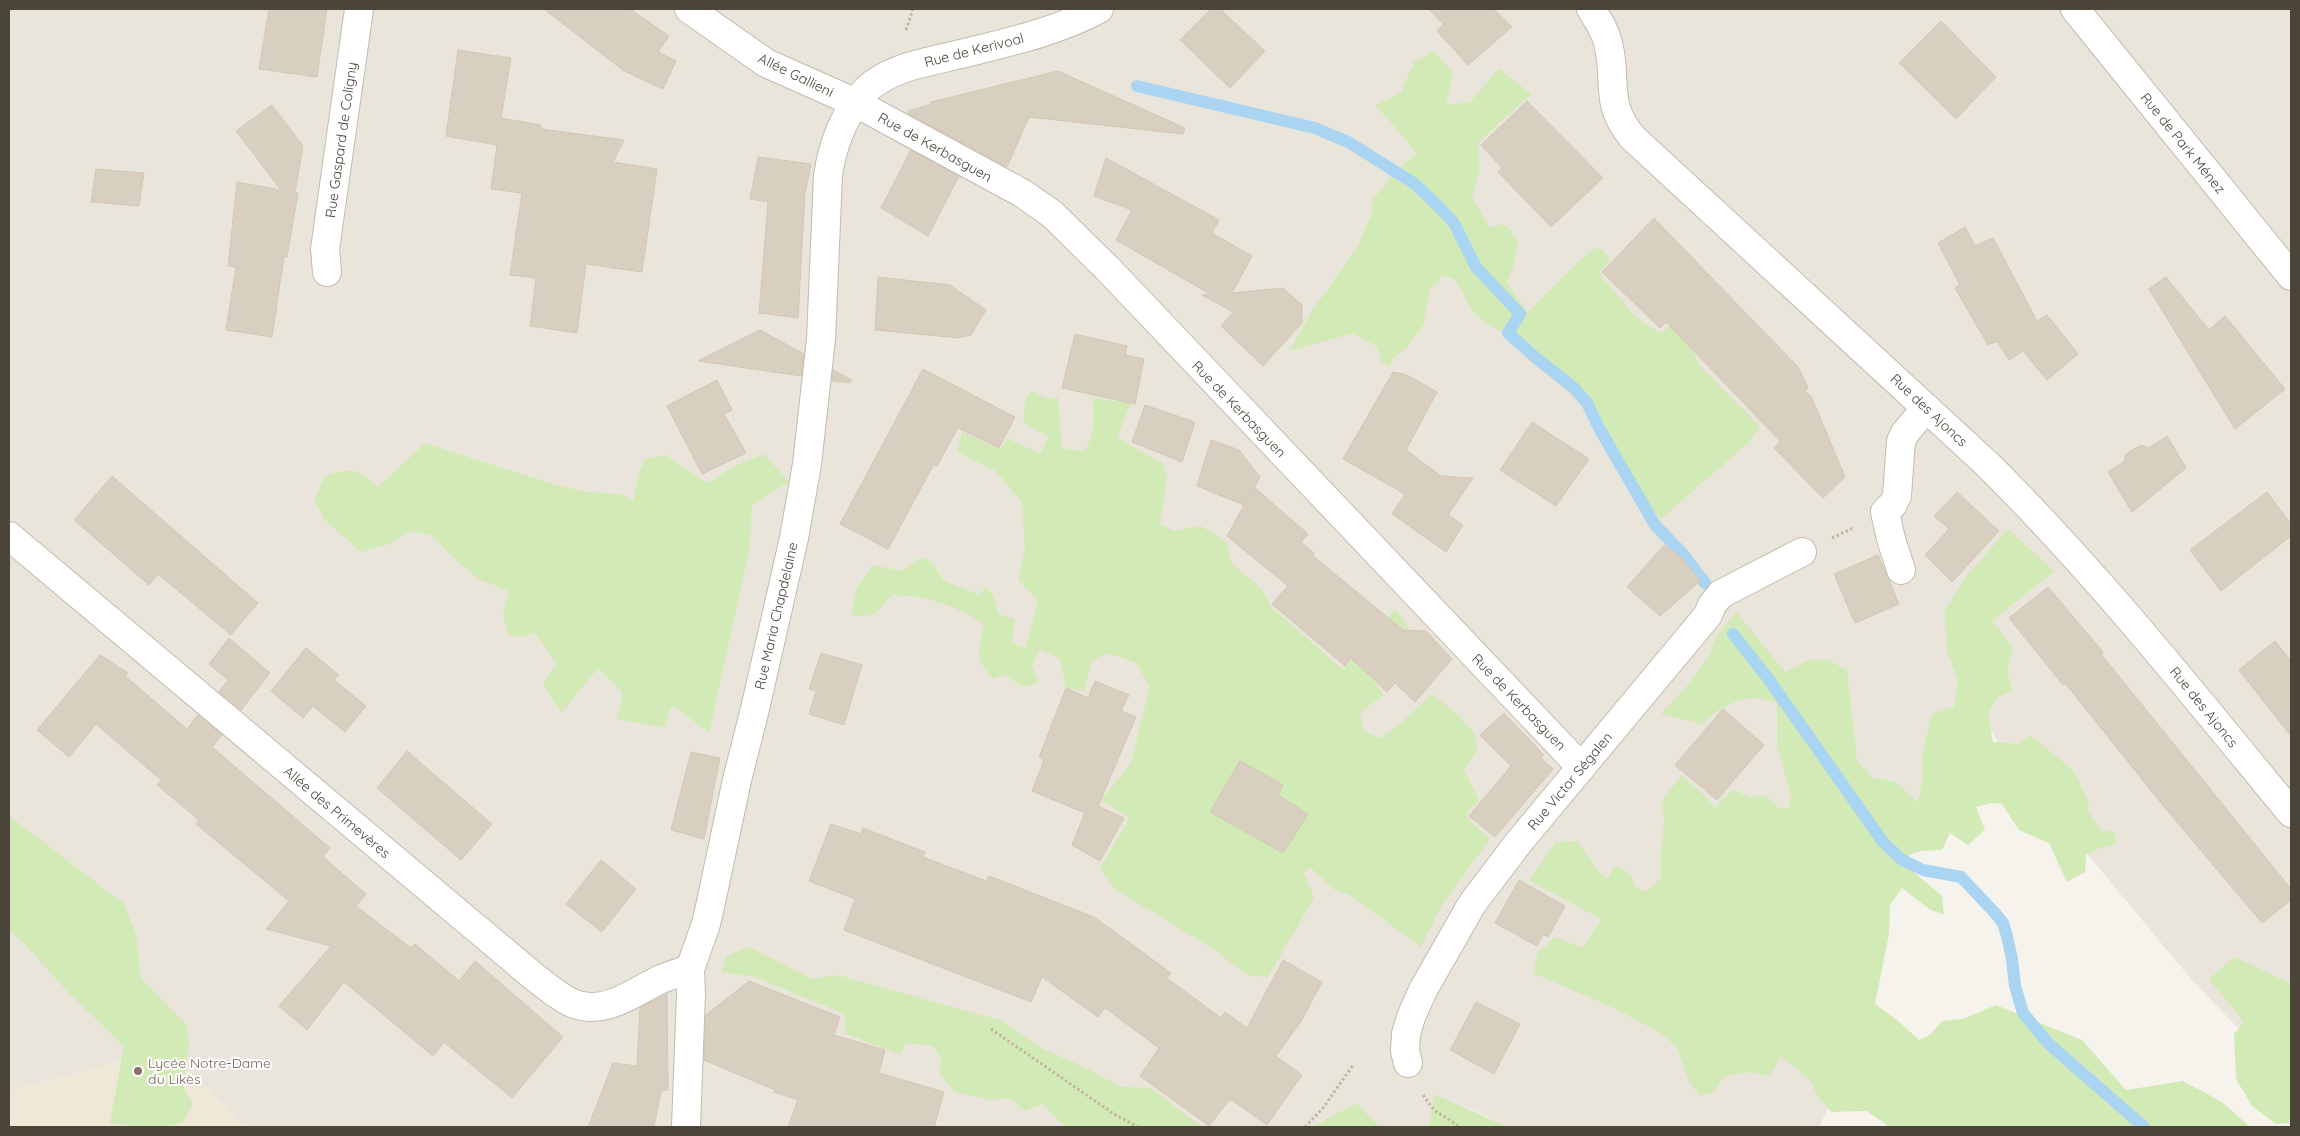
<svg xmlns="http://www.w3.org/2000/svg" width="2300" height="1136" font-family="Quicksand,sans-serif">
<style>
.residential{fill:#eae5da}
.education{fill:#efe8d6}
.green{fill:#d2eab5}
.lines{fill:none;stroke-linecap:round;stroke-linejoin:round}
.stream{stroke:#a9d4f2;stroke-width:12}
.building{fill:#d8cfc1;stroke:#d3c7b4}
.minor-casing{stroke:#c2bbae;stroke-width:30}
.tertiary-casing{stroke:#c2bbae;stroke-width:30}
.path{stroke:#c4b79f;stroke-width:3;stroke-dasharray:2.5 2.5;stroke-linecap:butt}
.minor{stroke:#fff;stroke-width:28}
.tertiary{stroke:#fff;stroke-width:28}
.education-dot{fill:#8d6e63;stroke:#fff;stroke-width:2}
.labels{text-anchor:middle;stroke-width:4;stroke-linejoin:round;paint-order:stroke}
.street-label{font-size:14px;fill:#4b4439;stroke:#fff}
.education-label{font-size:14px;fill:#785e54;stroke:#fff;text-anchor:start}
</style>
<rect width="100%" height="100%" fill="#f6f3ec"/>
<!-- residential -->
<path class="residential" d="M9,9H2291V1083L2191,979L2011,762L1990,729L1782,1018L1842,1078L1819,1127H1508L1462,1105L1450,1127H246L166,1049L9,1092Z"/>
<!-- education -->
<path class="education" d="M166,1049L246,1127H9V1092Z"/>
<!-- green -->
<g class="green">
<path d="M1434,51L1453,72L1446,105L1470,102L1499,68L1531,94L1480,141L1478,149L1479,172L1472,198L1490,228L1500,224L1507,227L1518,241L1513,269L1506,282L1528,312L1589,252L1596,248L1602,249L1610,259L1600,271L1602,278L1634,315L1645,324L1661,333L1685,313L1690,326L1689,346L1702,368L1760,427L1749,442L1661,519L1646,502L1610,442L1588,396L1524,343L1488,325L1472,311L1456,280L1443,275L1429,291L1424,324L1409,345L1394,358L1389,367L1382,362L1376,346L1353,333L1289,351L1312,311L1357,248L1371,216L1373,199L1396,172L1417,153L1376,105L1401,93L1414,62Z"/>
<path d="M1033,391L1047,399L1058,397L1062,448L1084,452C1095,436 1094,417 1093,398L1131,403L1117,438L1162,463L1167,476L1160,524L1174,531L1201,526L1226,542L1231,563L1262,589L1271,607L1343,670L1395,609L1409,628L1371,677L1384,695L1360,712L1364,732L1381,738L1398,726L1432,694L1456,713L1475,734L1477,751L1464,770L1479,800L1467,813L1468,819L1490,839L1443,903L1421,947L1352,896L1333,889L1310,867L1304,872L1314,898L1268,977L1247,975L1213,949L1115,889L1100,868L1130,818L1101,800L1131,763L1150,686L1136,663L1109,653L1092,660L1084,691L1066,688L1060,659L1040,649L1032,665L1039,682L1023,687L1004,674L993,679C973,656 979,652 984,624C966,611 941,602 919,597C910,595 904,598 893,593L874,615L851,616L857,588L872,565L903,571L922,557L932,562L944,581L979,595L986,587L993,594L998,614L1015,619L1012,643L1026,648L1038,600L1018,580L1025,547L1022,503L996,471L957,452L962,432L1000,450L1007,438L1040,454L1049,437L1023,422L1026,398Z"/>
<path d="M425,443L552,484L586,492L620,494L633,501L639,473L645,459L666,455L707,483L733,467L764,454L789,482L752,505L749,551L709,733L673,705L667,716L665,728L617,719L623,693L598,668L561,713L543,684L557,664L535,633L518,637L508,634L503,614L509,591L478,579L454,558L432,535L410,531L389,544L361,552L325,520L314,500L325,476C352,469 358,466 377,488Z"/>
<path d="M2008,529L2054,571L1992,621L2013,648L2007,671L2012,691L1997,698L1988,713L1993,742L2018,744L2030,735L2074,771L2089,803L2087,810L2102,833L2106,829L2114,833L2116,840L2114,845L2102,847L2086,855L2085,872L2067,882L2049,843L2019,830L2002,804L1991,803L1976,807L1985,830L1968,845L1950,833L1942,850L1921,851L1909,855L1910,869L1942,896L1944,915L1929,909L1902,888L1890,905L1889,934L1875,1004L1896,1019L1919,1040L1930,1035L1942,1021L1963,1019L1996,1005L2082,1040L2126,1090L2183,1081L2222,1102L2250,1127H1887L1886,1124L1866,1111L1831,1112L1817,1095L1810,1080L1781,1056L1769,1076L1751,1072L1724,1076L1713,1092L1700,1095L1689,1082L1677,1048L1664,1035L1616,1009L1533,973L1538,953L1555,937L1583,948L1601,919L1529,880L1556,842L1577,841L1596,868L1607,879L1615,865L1630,874L1636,888L1646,892L1661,878V854L1664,821L1662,802L1681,775L1702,793L1715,808L1733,789L1750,798L1765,795L1779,808H1789L1791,796L1777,745V703C1751,691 1722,703 1703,724L1661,714L1687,686L1709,656L1716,637L1736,612L1785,672C1812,659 1819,652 1847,671L1857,760L1872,778C1902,781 1898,784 1918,803L1923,776L1922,754L1932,714L1954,707L1958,680L1947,652L1945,611L1966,577Z"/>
<path d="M9,816L124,904L136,935L141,978L187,1026L189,1047L184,1088L193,1104L183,1122C155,1130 138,1127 110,1123L124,1046L69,993L26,945L9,930Z"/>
<path d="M749,947L812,979L837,975L1003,1021L1039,1047L1088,1069L1121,1087L1151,1088L1202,1127H1065L1042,1104L1025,1111L1009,1098L990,1100L956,1092L940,1075L941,1057L933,1046L907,1043L899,1054L845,1033V1014L752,976L721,972L727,956Z"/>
<path d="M2235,957L2291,984V1123L2276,1124L2252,1106L2236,1079L2234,1034L2244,1022L2209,979Z"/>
<path d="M1434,1094L1508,1127H1426L1430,1124Z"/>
<path d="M1356,1103L1380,1127H1313Z"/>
</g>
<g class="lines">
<!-- stream -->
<g class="stream">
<path d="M1137,86L1315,128L1350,143L1415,184L1437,205L1454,223L1476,267L1520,314L1508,333L1536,358L1574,388L1587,403L1599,428L1655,525L1682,553L1705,583"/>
<path d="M1733,634L1767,677L1883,842L1901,859L1923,870L1961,877L1995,913L2003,923L2007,936L2012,959L2015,986L2023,1013L2049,1044L2144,1127"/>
</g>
</g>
<!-- building -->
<g class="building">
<path d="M269,9H327L317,77L259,69Z"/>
<path d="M544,9H630L669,36L658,52L676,61L663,89L624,71Z"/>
<path d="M1211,9H1220L1265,51L1230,88L1180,40Z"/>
<path d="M1429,9H1494L1512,27L1468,65L1437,31L1443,24Z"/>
<path d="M1941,21L1996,77L1956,119L1899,63Z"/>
<path d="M458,50L511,58L501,118L541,125V129L624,140L613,162L657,169L642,272L586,264L577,333L530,326L536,278L510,275L522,193L491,189L497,145L446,136Z"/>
<path d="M1058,71L1185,128L1183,134L1029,117L1007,167L909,114L908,111L932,104L931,102Z"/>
<path d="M1527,101L1603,178L1551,227L1498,172L1502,168L1481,145Z"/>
<path d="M272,105L303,146L295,192L298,193L287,257L284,256L272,337L226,330L236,267L228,266L237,182L281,190L236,131Z"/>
<path d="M911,150L959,176L928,236L881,208Z"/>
<path d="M758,157L811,164L805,193L798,318L759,313L768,202L750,199Z"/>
<path d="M1106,158L1219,220L1212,233L1252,256L1232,293L1283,288L1302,305V323L1263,366L1221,326L1233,312L1202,295L1210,294L1116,240L1132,210L1094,196Z"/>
<path d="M96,169L144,173L139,206L91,202Z"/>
<path d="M1654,218L1798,367L1808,388L1805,391L1811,396L1845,477L1823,498L1774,448L1780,441L1666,322L1660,328L1602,272Z"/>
<path d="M1965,227L1975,246L1993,238L2037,321L2047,315L2078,354L2047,380L2023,351L2009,360L1997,341L1988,345L1955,288L1960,285L1938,243Z"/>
<path d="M878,277L950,285L986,310L971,335L959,338L875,330Z"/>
<path d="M2166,277L2209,330L2225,316L2285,389L2235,429L2149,289Z"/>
<path d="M760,330L804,354L801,376L698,361Z"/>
<path d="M1075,334L1127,346L1125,355L1144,359L1135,404L1062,388Z"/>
<path d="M923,369L1015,417L999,448L958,428L937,466L934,464L888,549L840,524Z"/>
<path d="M833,370L852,380L850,383L832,381Z"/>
<path d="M1393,372L1407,375L1437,392L1406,450L1441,476L1473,478L1448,515L1463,525L1446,552L1392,514L1405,494L1343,459Z"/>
<path d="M717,380L732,410L724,414L746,453L702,474L667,406Z"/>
<path d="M1145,405L1195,422L1182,462L1132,442Z"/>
<path d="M1532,422L1589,459L1556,506L1500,470Z"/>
<path d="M2167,436L2186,468L2132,512L2108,472L2124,462L2126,454L2141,445L2149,448Z"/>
<path d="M1211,440L1239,450L1260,477L1244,505L1197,486Z"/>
<path d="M112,476L258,603L231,635L158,574L149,585L74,520Z"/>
<path d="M1254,487L1308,534L1301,542L1314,553L1313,556L1403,630L1426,631L1452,659L1415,702L1395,683L1387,692L1351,658L1345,666L1272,604L1288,586L1227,536Z"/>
<path d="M1957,492L1999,531L1952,582L1925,555L1949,529L1934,516Z"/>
<path d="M2267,492L2291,524V536L2221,591L2190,550Z"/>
<path d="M1664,545L1680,556L1700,581L1660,616L1627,587Z"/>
<path d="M1878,555L1899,604L1855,623L1834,574Z"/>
<path d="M2048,587L2103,652L2101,654L2291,889V900L2262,923L2161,803L2065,683L2063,685L2009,618Z"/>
<path d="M229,638L270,673L241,710L219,692L228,680L209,664Z"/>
<path d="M2275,641L2291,661V736L2239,670Z"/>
<path d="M306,648L339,675L334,680L366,706L345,732L313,706L303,718L271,691Z"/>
<path d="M821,653L862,665L844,725L809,714L816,691L809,689Z"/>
<path d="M100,655L128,673L125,676L187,729L198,715L222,735L212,747L330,848L323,857L366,894L356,906L411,948L415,944L459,981L475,961L563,1037L512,1098L444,1042L433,1056L344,982L307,1030L279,1006L331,946L266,929L289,901L196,824L199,820L157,785L161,780L96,724L69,757L37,730Z"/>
<path d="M1095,681L1129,695L1121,711L1136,717L1098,806L1124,818L1100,861L1072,845L1085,813L1032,791L1044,760L1039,757L1066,688L1088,698Z"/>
<path d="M1723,709L1764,745L1717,800L1675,765Z"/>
<path d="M1504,713L1544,755L1541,758L1553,769L1495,837L1469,816L1511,766L1480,735Z"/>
<path d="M407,751L492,824L461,860L377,788Z"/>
<path d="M691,752L720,758L704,839L671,830Z"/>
<path d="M1240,761L1283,785L1278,795L1308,814L1283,853L1210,812Z"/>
<path d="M831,824L861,834L863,828L925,852L923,857L986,881L989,876L1094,917L1171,973L1167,978L1221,1018L1225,1012L1247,1028L1283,960L1322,982L1302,1020L1276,1056L1302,1075L1267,1125L1230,1099L1209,1126L1140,1076L1159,1048L1105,1008L1098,1017L1042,977L1031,1002L844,930L855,899L809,881Z"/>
<path d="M601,860L636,889L602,932L566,904Z"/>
<path d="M1519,880L1565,906L1548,937L1543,934L1537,946L1495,923Z"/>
<path d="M749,981L840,1017L834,1035L885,1050L879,1073L944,1092L934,1127H788L798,1100L774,1092L775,1090L704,1060L706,1015Z"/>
<path d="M667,994L668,1090L661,1091L654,1127H588L613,1063L637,1066L640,1008Z"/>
<path d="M1476,1002L1520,1024L1494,1074L1450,1050Z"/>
</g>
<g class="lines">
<!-- minor casing -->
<g class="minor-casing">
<g id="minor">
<path d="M689,9L766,63L856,103L1022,193L1052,214L1108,269L1581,767"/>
<path d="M1591,9C1598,20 1605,30 1608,43C1618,82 1603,102 1633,138L1987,464C2097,573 2193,694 2291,813"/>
<path d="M327,272L325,249L359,9"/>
<path d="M9,536L532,975C544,984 556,995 570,1002C601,1017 630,995 657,981C667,976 678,973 690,969"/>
<path d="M1901,570L1891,539L1885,512L1893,504L1897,496L1901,441L1905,433L1926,408"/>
<path d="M1408,1063L1405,1051L1406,1034L1411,1017L1423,990L1472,904L1519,842L1708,615L1712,605L1721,594L1802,552"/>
<path d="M686,1127L691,994L690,969L706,924L711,902L737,780L754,713L794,538L807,464L821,339L828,176C832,146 844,113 866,90C892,65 936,61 969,52C1013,41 1058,31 1099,9"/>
</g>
</g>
<!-- tertiary casing -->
<g class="tertiary-casing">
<path id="tertiary" d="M2075,9L2291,276"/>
</g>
<!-- path -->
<g class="path">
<path d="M906,30L913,9"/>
<path d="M1832,538L1853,528"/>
<path d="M991,1029L1114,1114L1138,1127"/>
<path d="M1423,1095L1434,1110L1460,1127"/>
<path d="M1305,1127L1323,1108L1353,1065"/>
</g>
<!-- minor -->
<use href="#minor" class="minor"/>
<!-- tertiary -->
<use href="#tertiary" class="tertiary"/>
</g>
<!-- markers -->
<circle class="education-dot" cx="138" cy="1071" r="5"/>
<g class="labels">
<!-- street labels -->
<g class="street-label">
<text transform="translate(974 50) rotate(-14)" y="5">Rue de Kerivoal</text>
<text transform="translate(796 75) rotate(26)" y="5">Allée Gallieni</text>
<text transform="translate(341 140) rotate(-82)" y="5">Rue Gaspard de Coligny</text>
<text transform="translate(2183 143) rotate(51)" y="5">Rue de Park Ménez</text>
<text transform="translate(935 147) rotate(29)" y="5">Rue de Kerbasguen</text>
<text transform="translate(1239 409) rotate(46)" y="5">Rue de Kerbasguen</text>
<text transform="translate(1929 410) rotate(43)" y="5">Rue des Ajoncs</text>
<text transform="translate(776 616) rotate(-77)" y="5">Rue Maria Chapdelaine</text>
<text transform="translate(1519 702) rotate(46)" y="5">Rue de Kerbasguen</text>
<text transform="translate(2204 707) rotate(51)" y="5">Rue des Ajoncs</text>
<text transform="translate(1570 781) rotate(-50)" y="5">Rue Victor Ségalen</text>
<text transform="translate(337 812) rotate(40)" y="5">Allée des Primevères</text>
</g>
<!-- education labels -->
<g class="education-label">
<text x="148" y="1068">Lycée Notre-Dame<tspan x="148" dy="16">du Likès</tspan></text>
</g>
</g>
<!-- border -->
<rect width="2300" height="1136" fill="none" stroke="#4b4439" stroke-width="20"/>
</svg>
